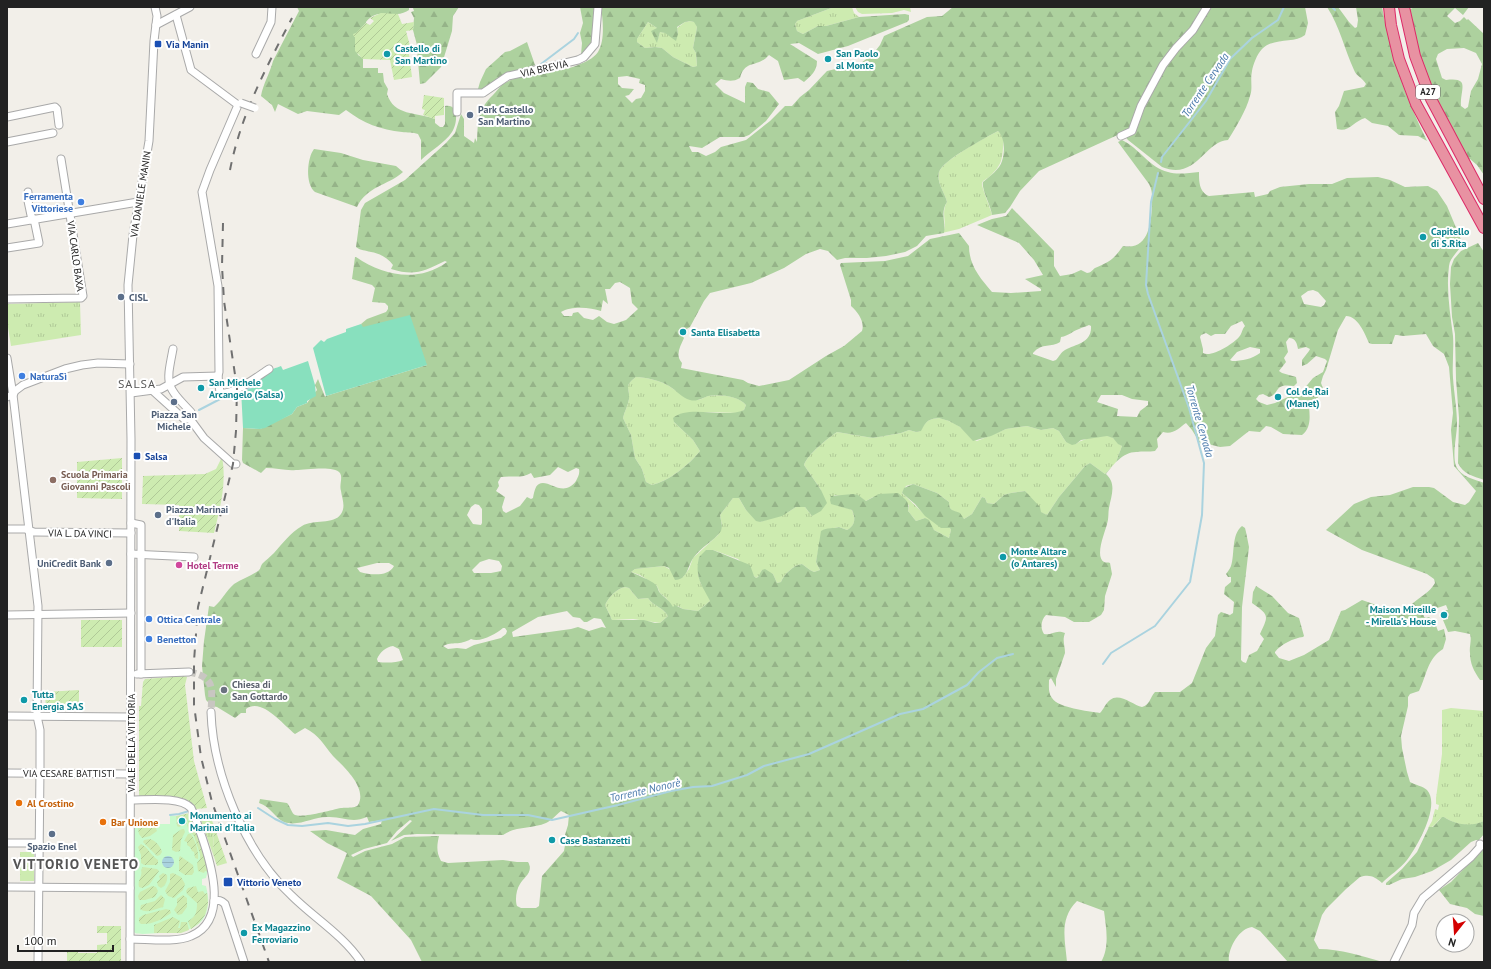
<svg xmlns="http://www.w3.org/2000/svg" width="1491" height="969" font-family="'PT Sans',sans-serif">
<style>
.grass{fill:url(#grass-tufts)}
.forest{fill:url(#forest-firs);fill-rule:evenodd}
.park{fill:#c8facc}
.garden{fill:url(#garden-furrows)}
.pitch{fill:#88e0be}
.water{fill:url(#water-rules)}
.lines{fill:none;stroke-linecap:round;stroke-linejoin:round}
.stream{stroke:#aad3df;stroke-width:2}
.minor-tunnel{stroke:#c8c6c1;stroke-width:7;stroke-dasharray:7 3.5;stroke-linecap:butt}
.minor-casing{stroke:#a9a9a9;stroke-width:9}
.highway-casing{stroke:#dc2a67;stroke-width:12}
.minor{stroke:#fff;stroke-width:7}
.highway{stroke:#e892a2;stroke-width:10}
.rail{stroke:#707070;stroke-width:2;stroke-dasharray:8 8;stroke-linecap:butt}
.minor-bridge-casing{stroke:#a9a9a9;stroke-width:9;stroke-linecap:butt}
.minor-bridge{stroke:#fff;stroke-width:7}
.transit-dot{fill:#1a4fb4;stroke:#fff;stroke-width:1.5}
.culture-dot{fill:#0f9aa8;stroke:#fff;stroke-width:1.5}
.service-dot{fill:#5c6f8a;stroke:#fff;stroke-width:1.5}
.shop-dot{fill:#3f7fe0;stroke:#fff;stroke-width:1.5}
.education-dot{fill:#8d6e63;stroke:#fff;stroke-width:1.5}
.hotel-dot{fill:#d1479c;stroke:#fff;stroke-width:1.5}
.worship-dot{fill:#6b7280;stroke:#fff;stroke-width:1.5}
.food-dot{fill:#e8710a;stroke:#fff;stroke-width:1.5}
.labels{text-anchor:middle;stroke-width:4;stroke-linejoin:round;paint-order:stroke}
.shield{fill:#fff;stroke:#646464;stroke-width:1}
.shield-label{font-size:9px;font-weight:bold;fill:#222}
.transit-label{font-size:10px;font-weight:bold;fill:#164399;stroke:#fff;text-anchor:start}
.culture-label{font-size:10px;font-weight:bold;fill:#0d838f;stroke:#fff;text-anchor:start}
.street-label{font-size:10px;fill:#222;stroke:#fff}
.service-label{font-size:10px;font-weight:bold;fill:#4e5e75;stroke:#fff;text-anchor:start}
.shop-label{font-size:10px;font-weight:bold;fill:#366cbe;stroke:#fff;text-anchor:start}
.education-label{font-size:10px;font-weight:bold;fill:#785e54;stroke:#fff;text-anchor:start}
.hotel-label{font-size:10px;font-weight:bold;fill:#b23c85;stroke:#fff;text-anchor:start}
.worship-label{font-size:10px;font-weight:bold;fill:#5b616d;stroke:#fff;text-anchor:start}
.food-label{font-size:10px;font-weight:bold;fill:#c56008;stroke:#fff;text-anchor:start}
.water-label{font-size:11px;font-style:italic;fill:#4a7aab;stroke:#fff}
.quarter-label{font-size:12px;letter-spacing:1px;fill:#555;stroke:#fff}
.district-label{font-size:14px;font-weight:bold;letter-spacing:1px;fill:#555;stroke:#fff}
</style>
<defs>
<pattern id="grass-tufts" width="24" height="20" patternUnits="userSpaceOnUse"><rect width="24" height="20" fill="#cdebb0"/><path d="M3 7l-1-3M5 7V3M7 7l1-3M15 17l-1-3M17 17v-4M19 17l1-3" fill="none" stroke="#b0c997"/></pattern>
<pattern id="forest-firs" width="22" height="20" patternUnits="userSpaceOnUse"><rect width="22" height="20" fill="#add19e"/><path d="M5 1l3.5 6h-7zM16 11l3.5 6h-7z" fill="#95b388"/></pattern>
<pattern id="garden-furrows" width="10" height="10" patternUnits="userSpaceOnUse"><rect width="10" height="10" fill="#cdebb0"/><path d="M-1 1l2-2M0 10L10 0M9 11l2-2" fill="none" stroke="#b0c997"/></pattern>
<pattern id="water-rules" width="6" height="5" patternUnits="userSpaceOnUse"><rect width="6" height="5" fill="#aad3df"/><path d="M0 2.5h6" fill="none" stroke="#92b5bf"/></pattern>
</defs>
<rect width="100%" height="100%" fill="#f2efe9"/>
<!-- grass -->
<g class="grass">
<path d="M834,7H852L854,13L859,17L826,26H818L803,34L797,31L795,24L797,21Z"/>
<path d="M855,7H910L911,12L904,10L892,13L862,14L858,12Z"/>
<path d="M690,21L695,22L697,27L693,48L696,53L697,66L693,67L673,57L662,48L655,47L645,48L637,42V39L648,22L657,28V42L660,32L678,34L677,28L685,22Z"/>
<path d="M998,131C1003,136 1004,140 1003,148C1002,162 1000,167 989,177C987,179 983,180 982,183C981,186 991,209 992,215L959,229L942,233C949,226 940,213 947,202C945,193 936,182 939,172C944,159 985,138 998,131Z"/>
<path d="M80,302L81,335L11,346L7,321V304Z"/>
<path d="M636,377C645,377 662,381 669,386C678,392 685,398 697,400C701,400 704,397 708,396C721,394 738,396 746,405L744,410L738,413L695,412L674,422L693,440L700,451C689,465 669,481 652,485L646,482L642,469L635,458L631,435L623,418C624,412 628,406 629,399C630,387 623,387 636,377Z"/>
<path d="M939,418C947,420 953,422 960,427C967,432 968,438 977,441L1006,429L1027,426L1041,430L1053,428L1059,431L1066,442L1076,444C1082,439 1106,433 1113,438C1117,441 1118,444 1122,446L1116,462L1105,474L1090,463L1085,466L1059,497L1047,515L1040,512L1025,491L1011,493L1004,495L994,504L987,503L985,498L982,497L972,514L964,519C961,517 959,513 956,512C950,510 949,508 949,502L937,493L913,484L906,486L902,493C915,504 932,526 950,528L951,530L949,538L934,530L925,518L916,521L908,511L909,505L873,497L866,501C862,499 859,495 854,495C847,494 841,497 834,495L839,506L847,508L852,510C856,519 855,526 847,530L839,527C833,529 827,528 822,531L816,562L820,570L814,572L810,570L802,564C794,565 784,574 781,582L777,583L773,574L762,570L760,575L756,578L738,559L713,550L699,557L698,574L701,584L708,594L710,601L698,611L683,609L678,606L673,608L666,598L660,593L657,586L640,575L631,572L635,569L664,566L683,577L689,569L693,558L718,535L722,526L720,515L733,498L737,497L739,498L746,510L760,522L788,512L796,507H805L812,516L821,490L804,465C807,455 828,438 837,432L873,438L901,433L909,430L916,432L920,431C926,422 927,419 939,418Z"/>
<path d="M625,587L629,588L638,599L648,598C654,607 662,606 668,616L660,623L633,619L612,620L605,605C609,597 616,589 625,587Z"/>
<path d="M1451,708L1484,711V821C1471,828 1456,825 1444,817C1437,818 1436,828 1428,828L1432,821L1435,809L1438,810L1439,805L1436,804V798L1442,754V710Z"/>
<path d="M198,812H209L214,826L213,854Z"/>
<rect x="20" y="852" width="14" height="29"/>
</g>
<!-- forest -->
<g class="forest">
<path d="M297,7H459L453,16L452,31L441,67L425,83L420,84L417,50L421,49L420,45H417L413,30L414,18L411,12L414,11L413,8H409V10C406,12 401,14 397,14C384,15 376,10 366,22V23C354,36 353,37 358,55L363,58V68H378V73H383L384,82L388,89L387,94C394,116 416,112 435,119V123L440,127H443L445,124V106C459,103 458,123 452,132C445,143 431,150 421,160V140L418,134C413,132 407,133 402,132C381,130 363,123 346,110L339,115L307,111L298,114L278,104L275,112L272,105L261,96C263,84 270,73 273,61L299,11Z"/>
<path d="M580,7H596L594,40L590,49L581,55L582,43L580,33L583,23Z"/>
<path d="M601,7H834L797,21L795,24L797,31L803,34L818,26H826L859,17L905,14L909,15V20L907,22L848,46L818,54L799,43L790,44L817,61C817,71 811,76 804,82L798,78L784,80L778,61L769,55C758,68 745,59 740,78C733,82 728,81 721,79L715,84L724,93L745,103V87L747,82L753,83L758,89L769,92L779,104L766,121L749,135L744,137H720L702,148L689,146L692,152H698L706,156L715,152L721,147L746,140L770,121L785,106H792L800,97L809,90L827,71L861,63L873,54L880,45L884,36L927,17L942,16L953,7H1305L1308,23L1305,35C1294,44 1274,37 1262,49C1257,54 1253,65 1252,71C1250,80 1253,88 1250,96C1246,111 1236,127 1228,140C1205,141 1196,181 1162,167L1128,140L1122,133L1039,171L1020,191L1010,207L1005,213L992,215C991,206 981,188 983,182C989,177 1000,169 1002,161C1005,152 1005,138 998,131C985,138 943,160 939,172C936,182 945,193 947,202C940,212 946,222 944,233L926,236L917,246L905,252L886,256L867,258H845L837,260L828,251L820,249L806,254L784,268L751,283L710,293L704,301L690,327L680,333L684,338C680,347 675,355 682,363L681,368L743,380L748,383L759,386L789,380L826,356L844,346L862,331C865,322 858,312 851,306V300L840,265L841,263L885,261L908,256L930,239L959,233L969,246C969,265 980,278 992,292L1011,293L1041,291V289L1025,279L1043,275L1034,260L1019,243L977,225L992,219L1006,216L1012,208L1054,251V266L1060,276L1072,274L1081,270C1083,271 1085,272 1087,273C1091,273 1092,270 1095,268C1111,261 1113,260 1123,246C1148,251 1151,224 1152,206C1152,198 1153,191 1149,184L1118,142L1122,140C1139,148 1150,168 1168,172C1177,175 1189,173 1199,172C1199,181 1199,192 1209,196L1254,192L1255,197L1268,194L1270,191L1280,187L1309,184H1332L1347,178L1378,177L1390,180L1405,187L1428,186L1437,191L1447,206L1462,242C1460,252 1450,256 1449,266C1446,289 1450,312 1453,336C1454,350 1452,364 1453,378C1454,393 1457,409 1457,424C1457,435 1452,455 1456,466C1461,477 1474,479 1484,483V680H1480C1474,671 1470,664 1470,653C1469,647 1472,640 1470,634L1455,631L1448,632L1443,620L1448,619V614L1445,610H1448L1446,605L1423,613L1424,617L1426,618L1429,617L1435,623L1438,631L1444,629L1446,639L1443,649C1427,659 1427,675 1419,691L1410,694L1408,697V706L1401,736L1402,748L1407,772L1410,782C1415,785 1423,786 1427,790C1441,805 1417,847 1407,860C1400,869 1390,875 1382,883C1375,877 1370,874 1360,877L1346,889L1326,909L1322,915L1314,940L1319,949C1340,949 1362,956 1383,962H1288L1260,931L1252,927C1239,928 1227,950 1229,962H1101C1110,947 1106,927 1104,911L1077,901C1059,919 1065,939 1067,962H422L411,940L371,896L337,878L347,853L327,843L310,831L326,830L355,835L363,829L381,824L382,820L369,822L367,817C351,824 343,816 327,817C312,817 299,827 284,822C275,818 271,807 259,803L260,799L287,803C290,806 292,814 295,815C304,818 331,810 341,808C345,807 355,809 358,805C368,788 343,766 333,756C323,744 320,736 305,728L295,734C283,725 262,697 246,709V713H241L235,718L217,707L212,706L206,700L205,695L202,666L204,641L209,606L214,607C222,600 226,591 234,584C242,579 251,576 258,571C261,569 260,566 263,563C266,560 270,557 274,553C283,543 290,533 302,526C313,519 334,525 341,514C346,506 342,499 341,491C339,485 343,478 340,473C334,465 305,470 296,470C286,471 276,468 266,468L261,473L243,463L242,460L243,428L260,429L292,414L297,407L307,403L317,390L315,385L318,379L325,397L326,396L427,365L362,327L361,324L367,319L386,312L388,309V306L385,303L372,302L375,288L372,285L352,279L355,257H356C384,276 418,283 447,262L445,261C423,272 414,276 391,269L393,265C388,258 379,253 371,252C365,250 361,251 356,247L361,210L365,203L405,180L446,143L455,133L461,114L464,119V136L474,143L475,138L477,142C478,122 477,110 493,95C497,91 499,87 503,84C519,73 557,74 578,65C585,62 593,59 598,52C605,41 603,20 601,7ZM690,21L694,22L697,27L693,48L696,53L697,66L693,67L673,57L662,48L655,47L645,48L637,42V39L648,22L657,28L651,31L657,43L660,32L665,33L676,41L678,34L677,27L685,22ZM627,76L640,79L639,83L645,85V91L641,98L636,99L632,103L625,96L629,95L634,89L622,88L618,84V77ZM620,282L630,288L632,303L638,309L626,320L614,324L607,322L599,316L593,320L584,318L578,312L573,313L572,316H564L561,312C571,306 590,307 601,311L603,300L608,304L605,289H610L615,283ZM1313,290L1318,292L1326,301L1324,305L1321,307L1304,304L1301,296L1308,291ZM1346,316C1358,316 1365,334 1369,343L1372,344H1392L1395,335H1397L1403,336L1426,334L1433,346L1444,354L1449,367L1453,413L1451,430L1454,466L1476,491L1469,502L1465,505L1453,502L1434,488L1429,487H1413L1390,495L1371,497L1354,504L1326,530L1362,550L1427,574L1434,579L1435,583C1429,593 1421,596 1412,604L1411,615L1399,613L1362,600L1345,610L1341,611L1329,640L1304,655L1289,661L1279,658L1275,653V652C1281,644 1294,638 1303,637L1304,636L1299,618L1288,613L1272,596L1256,586L1253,592L1252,603C1269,615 1269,615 1260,634L1264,639L1257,651L1249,655L1246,663L1243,662L1241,660L1242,607L1249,547L1246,532L1245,528L1242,526C1231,535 1235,554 1231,566C1230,569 1228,571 1226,574L1228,577H1231V582L1225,587L1224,594L1234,602L1233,613L1230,615L1221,612L1218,615L1215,636L1206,648L1192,683L1180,692H1155C1150,697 1150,705 1142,707C1133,705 1119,692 1110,700C1105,704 1104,709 1100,713C1088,711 1058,708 1052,698C1048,693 1049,686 1049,680L1051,678L1056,687V679L1065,653C1065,645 1062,641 1065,633C1055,629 1052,636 1044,634C1040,628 1041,620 1046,615L1065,617L1074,622H1089L1101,615L1104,610L1105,596L1112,574L1110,563C1108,562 1106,563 1104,562C1094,556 1106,530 1107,524C1109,518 1108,513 1109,508C1111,496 1117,484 1106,474C1113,465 1123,452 1136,452C1143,451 1149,452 1155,451L1158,447L1157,439L1163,432C1173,435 1179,428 1186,423L1192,430L1203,448L1208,444L1220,447L1230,446L1249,431L1260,432L1266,426L1271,427L1283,434L1302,435C1311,428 1310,417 1309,407L1324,391L1321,383L1323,376L1326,370L1338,330ZM1242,321L1245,326C1242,329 1242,334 1239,337C1233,344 1211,358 1203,353V349L1200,337L1201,335L1206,333L1211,336L1215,334H1225L1231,326ZM1089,325L1091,326C1092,343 1076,344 1065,350C1061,352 1059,357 1056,360L1053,361L1033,354V353C1043,342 1051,348 1060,342L1061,337C1069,336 1072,331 1079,329C1083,327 1085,327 1089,325ZM1289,338C1296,338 1297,344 1298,349L1306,347L1310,349L1309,351L1302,360V366L1307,364L1316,356L1325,359L1327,361L1323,372L1313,378L1303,390L1275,403L1267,405L1259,402L1256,399L1259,395L1263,394L1269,397C1281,393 1273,383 1294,386L1297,383L1296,377L1282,373L1279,371L1286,362L1284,358L1288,352L1286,342ZM1250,347L1260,349V353C1252,359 1242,361 1232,361L1230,360L1237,352ZM636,377C645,377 662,381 669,386C676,390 682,398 690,400C697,402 702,398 708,396C720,394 738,396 746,405L744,410C724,419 689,404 673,418L674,422L693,440L700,451C689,465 669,481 652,485L646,482L642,469L635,458L631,435L623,418C624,412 628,406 629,399C630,387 623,387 636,377ZM1101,395H1122L1132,399L1148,401V405L1140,411L1137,417L1117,416L1118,409L1097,402ZM939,418L949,421L960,427L973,441L991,436L1006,429L1027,426L1041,430L1053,428L1059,431L1066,442L1072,445L1076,444L1081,440L1107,436L1113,438L1118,444L1122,446L1116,462L1105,474L1090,463L1085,466L1059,497L1047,515L1041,512L1040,507L1025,491L1011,493L1004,495L994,504L987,503L985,498L982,497L972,514L964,519L960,513C953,510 949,511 949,502L937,493L913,484L904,488L902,493L915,504L925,516L941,528H950L951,530L949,538L934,530L929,520L925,518L916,521C913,518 911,514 908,511C910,501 905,499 898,493L879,494L866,501L858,495L853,494L831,496L830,500L831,504L852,510C856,518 855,526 847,530L839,527C833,529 827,527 821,531L816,562L820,570L814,572L810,570L802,564C794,565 784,574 781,582L777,583L773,574L765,569L762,570L758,577L756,578L754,576L750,565L713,550H706L699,557C698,562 697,568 698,573C699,584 706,592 710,601L698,611L683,609L675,605L673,607C670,601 665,598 660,593C658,591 658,587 656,585C654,582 636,574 631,572L635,569L664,566L669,568L675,580C688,580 688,564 694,557C701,547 714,541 721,531L722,526L720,515L733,498H739L746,510L756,521L760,522L782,516L796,507H805L812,516L821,511L827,503L821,490L804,465C807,455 828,438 837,432L873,438L901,433L909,430L916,432L921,431C926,422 927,419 939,418ZM558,467L568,472L576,468L579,469C580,474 578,477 576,481C563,499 548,478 539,484C535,486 534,493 533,498L531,499L527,497L520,506L506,513L503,511L502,507L505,497L496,491L499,486L498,482L501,477C512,475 521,479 531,473L534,478L550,475ZM475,504L479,505L482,509V523L481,525L473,524L467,515L471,507ZM489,559L499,561L502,566L501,571L491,573H474L472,570L480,562ZM377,563H389L394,566C388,577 371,575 360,572L357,568ZM625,587L629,588L638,599L648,598C654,607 662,606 668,616L660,623H655L644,620H612L605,605C609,597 616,589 625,587ZM567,611L573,617L580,618L584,622H587L594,618L601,619L606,628L602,627L589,631L578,627L571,629L513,637L512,632L538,617ZM503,628H505L507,631L506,634L501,638L474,645L466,649L457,648L448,649L443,646C453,641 459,646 471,639C480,643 496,634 503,628ZM393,646L399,649L403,660C396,663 386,663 378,662L377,659C380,652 386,647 393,646ZM561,811L569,815L568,825L564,838L565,845L564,851L542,876L539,906L536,908H521L517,906C515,900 516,890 520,884C524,877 534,872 528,862H517L503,860L448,863L441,861C436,852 437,845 439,836L405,837L392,844L365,851L353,857L351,855L364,849L387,843L397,831L410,820L412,821L410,823L391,841L404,835L417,834L503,835C515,826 532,829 546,823C551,821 556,815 561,811Z"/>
<path d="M1327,7H1338L1349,22L1355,28L1357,27L1358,20L1356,7H1382C1391,56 1405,96 1427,141L1418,136L1399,135L1388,126L1372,123L1365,118C1354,121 1349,133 1337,129L1335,112L1339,106L1344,91L1364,87L1366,84C1363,78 1356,76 1354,70C1344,48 1340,27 1327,7Z"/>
<path d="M1415,7H1469L1463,15L1455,8L1447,16L1455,23L1460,21L1464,17L1467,20L1468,19L1484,34V175L1477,165L1470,159L1467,160L1442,114L1419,54L1408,10ZM1464,48L1476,53L1482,64L1478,79L1471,91L1468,107L1465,109L1461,106C1460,89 1471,77 1446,80L1442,78L1436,59L1438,54L1447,49Z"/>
<path d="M527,42L535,65L505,77L485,90L478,89L480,82L486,69L505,52L510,51Z"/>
<path d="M314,149L341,153L363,160L396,166L403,172C387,186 367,186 357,207L315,192C305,184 307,158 314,149Z"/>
<path d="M1478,243L1484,252V480C1473,476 1463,474 1458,463L1459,418L1456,379L1455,334L1452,317L1450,284L1451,267L1454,259L1461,251Z"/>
<path d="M1442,817H1444C1456,825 1471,827 1484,821V834L1479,840H1476L1471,842L1451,860L1432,871L1415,877L1402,879L1389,885H1386V883L1402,869L1417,852L1429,827H1433Z"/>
<path d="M1484,839V916L1475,914L1467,908L1450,904L1439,890L1451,882L1480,852Z"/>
</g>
<!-- park -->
<path class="park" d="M190,813L208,870L206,878L202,879V885L206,886C207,891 209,898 208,904C206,931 180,933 159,933C152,933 142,935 135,933L133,931V824H170V816H179Z"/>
<!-- garden -->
<g class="garden">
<path d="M381,13L398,14L402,24L414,22L413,30L406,31L412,53L409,54L412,77L394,80L390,60L363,59L355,51V37H354L353,34L356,33L366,23L370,25L374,21L370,18Z"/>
<path d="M424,95L444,98V115L435,116V119L423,115L425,110L422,109Z"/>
<path d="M222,457C227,483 220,508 214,533L179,531V505L142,504L143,476L205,474L216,469Z"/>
<path d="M122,458V499L77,498V462Z"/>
<rect x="81" y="620" width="41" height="27"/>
<path d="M184,676L187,677L185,685L186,693L194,761L207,808L196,809L187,800L182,798L139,797V706H141L143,682L145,679Z"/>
<path d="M79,690V711H46L45,692Z"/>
<path d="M190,813L191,815L186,824L179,827L177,826L176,816Z"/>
<path d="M191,816L207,862L208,872L205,871L204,873L198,871L197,863L200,859V854L194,836L189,831L187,825Z"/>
<path d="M140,826H155L157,831L150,836L142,838L139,834L138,829Z"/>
<path d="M214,826L227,863L217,866L213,854Z"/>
<path d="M182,829H184L185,832L181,840L180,851L176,852L172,850L173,835Z"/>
<path d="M188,834H191C195,840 199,851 198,859L195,858L194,852L192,851L190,847L187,845V842L184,841Z"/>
<path d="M150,839C155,840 161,847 162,852L160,855L157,856L143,842L144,840Z"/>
<path d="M141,844C148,847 151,856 158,860V863L157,865H144L141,863V855L138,847Z"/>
<path d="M180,856L193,865L194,872L192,875H185L179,871V858Z"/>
<path d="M143,867L157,869L159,871L149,885L142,888L139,887C137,880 143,876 141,870Z"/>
<path d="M163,873L167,875C168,880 166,885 161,888L158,886L157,882L160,879L159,876Z"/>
<path d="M173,873L181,877L185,884L183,890L174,898L168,896L165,891L170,882V874Z"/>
<path d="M152,886L156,887L158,891L155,897L145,900H139L138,896L140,892Z"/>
<path d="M196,886L198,892L203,891L205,894L207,893L208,903L205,915L199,923L191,929L188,921C196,917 197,912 197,903L187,894L186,891L188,888Z"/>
<path d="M161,895L165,899L163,907C155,909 147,914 140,909L141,905L155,901Z"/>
<path d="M183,895L187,898V907L182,914L178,915L174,910L177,905V899Z"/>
<path d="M166,909L170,910L171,913C163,919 151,925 141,924L139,922V918L143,915Z"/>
<path d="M173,917L180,921L178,928H180L181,922H187L189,930L181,933H154V925Z"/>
<path d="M97,926H121V962H67V952H69V950H76V952H78V953H97V945L107,944V933H97Z"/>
</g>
<!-- pitch -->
<g class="pitch">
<path d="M410,315L427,365L326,396L313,348L321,340L324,342L327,339L346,332V329L361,324L363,327Z"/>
<path d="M308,361L315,385L316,396L307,401V403L297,407L292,414L265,428L260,429L243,428L241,389L259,384C260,372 271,370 281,366L283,370Z"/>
</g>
<!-- water -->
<circle class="water" cx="168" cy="862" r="6"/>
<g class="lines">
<!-- stream -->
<g class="stream">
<path d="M1332,7L1335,10"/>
<path d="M541,64L574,39L578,33"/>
<path d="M1161,162L1162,157L1206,101L1230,59L1252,38L1278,20L1284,7"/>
<path d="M240,391L259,385"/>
<path d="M199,410L226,396"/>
<path d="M1103,664L1111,653L1155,626L1190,582L1202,515L1204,463L1189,408L1148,294L1146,285L1151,202L1158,173"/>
<path d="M258,808L275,819L288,825L302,826L328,823L348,826L365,824L434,809L483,815H528L552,820L618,805L671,791L693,787L712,786L747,775L764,766L809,754L900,714L923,709L967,685L979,672L997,658L1013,654"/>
<path d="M170,815L179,814L189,811"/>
<path d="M908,962V961"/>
</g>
<!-- minor-tunnel -->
<path class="minor-tunnel" d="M189,672C216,677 212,689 211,712"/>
<!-- minor casing -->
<g class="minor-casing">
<g id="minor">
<path d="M176,15L191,70L238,105L210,170L202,192L218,286L219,372L218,376L220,393C234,395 258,376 269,369"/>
<path d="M156,25L190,7"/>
<path d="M256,54L271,22L272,7"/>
<path d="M457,112V93H483L508,76L557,65L578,60L584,57L595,44L598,7"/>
<path d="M7,117L55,107L57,109L59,125"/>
<path d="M1121,136L1132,131L1141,106L1163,65L1176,48L1193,30L1207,7"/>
<path d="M7,142L53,133"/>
<path d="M28,192V201L32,220"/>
<path d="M7,224L138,202"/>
<path d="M7,248L39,243L34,219"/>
<path d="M7,299L81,298L83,296L61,159"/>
<path d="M7,358L13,395L38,606L37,716L40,730V767L38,962"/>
<path d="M153,391L184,419H190L191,412C165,385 166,385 173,349"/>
<path d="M131,393L161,389L183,377L218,376"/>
<path d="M7,397L13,395L15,391L23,385L65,369L82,365L98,363L130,364"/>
<path d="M190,419L204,438L233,464H236"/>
<path d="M131,523L141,525V674"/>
<path d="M7,529H25L34,532L131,533"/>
<path d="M131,554L194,557"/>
<path d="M7,615L131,613"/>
<path d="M137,674L189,672"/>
<path d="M211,712C213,774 245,852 291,895C314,918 343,935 361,962"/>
<path d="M7,716L131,717"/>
<path d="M7,773L131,774"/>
<path d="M7,843H39"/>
<path d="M7,887L130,888"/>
<path d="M214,901C219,900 221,900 225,904L244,962"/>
<path d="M130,939C148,939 175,943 191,936C228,921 212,867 203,840C199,829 196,818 191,808C181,796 146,800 131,800"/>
<path d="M130,962L131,439L128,285L133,235L149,141L154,41L157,16L155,7"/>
<path d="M1394,962L1412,925L1414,913L1423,898L1471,857L1480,847V844"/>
</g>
</g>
<!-- highway casing -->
<g class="highway-casing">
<g id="highway">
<path d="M1389,7L1391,25L1399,59L1416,104L1484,228"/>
<path d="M1404,7L1415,56L1431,99L1484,199"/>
</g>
</g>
<!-- minor -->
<use href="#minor" class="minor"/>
<!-- highway -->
<use href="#highway" class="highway"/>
<!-- rail -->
<g class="rail">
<path d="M230,170C241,114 266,68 292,18"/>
<path d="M223,223L222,266L224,301L237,388L236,431L233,464L198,607L194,661V705L201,757L212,802L269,962"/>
</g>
<!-- minor-bridge casing -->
<g class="minor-bridge-casing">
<path id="minor-bridge" d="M241,103L255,108"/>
</g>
<!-- minor-bridge -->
<use href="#minor-bridge" class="minor-bridge"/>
</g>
<!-- markers -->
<g class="transit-dot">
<rect x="154" y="40" width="8" height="8" rx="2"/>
<rect x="133" y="452" width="8" height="8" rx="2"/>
<rect x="223" y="877" width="10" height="10" rx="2"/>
</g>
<g class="culture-dot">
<circle cx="387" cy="54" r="4"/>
<circle cx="828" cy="59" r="4"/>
<circle cx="1423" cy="237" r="4"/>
<circle cx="683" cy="332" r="4"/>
<circle cx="201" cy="388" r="4"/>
<circle cx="1278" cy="397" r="4"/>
<circle cx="1003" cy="557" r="4"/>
<circle cx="1444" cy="615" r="4"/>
<circle cx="24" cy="700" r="4"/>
<circle cx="182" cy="821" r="4"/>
<circle cx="552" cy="840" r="4"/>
<circle cx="244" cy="933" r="4"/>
</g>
<g class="service-dot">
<circle cx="470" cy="115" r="4"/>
<circle cx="121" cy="297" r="4"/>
<circle cx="174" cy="402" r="4"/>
<circle cx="158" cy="515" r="4"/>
<circle cx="109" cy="563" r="4"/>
<circle cx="52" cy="834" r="4"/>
</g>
<g class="shop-dot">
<circle cx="81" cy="202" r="4"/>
<circle cx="22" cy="376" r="4"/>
<circle cx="149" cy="619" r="4"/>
<circle cx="149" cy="639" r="4"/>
</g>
<circle class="education-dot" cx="53" cy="480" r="4"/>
<circle class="hotel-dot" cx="179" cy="565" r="4"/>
<circle class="worship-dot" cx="224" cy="690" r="4"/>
<g class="food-dot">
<circle cx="19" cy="803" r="4"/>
<circle cx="103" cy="822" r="4"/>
</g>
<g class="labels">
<!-- shield labels -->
<rect class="shield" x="1416" y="85" width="24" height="14" rx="3"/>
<g class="shield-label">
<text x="1428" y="95">A27</text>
</g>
<!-- transit labels -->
<g class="transit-label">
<text x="166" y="48">Via Manin</text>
<text x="145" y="460">Salsa</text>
<text x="237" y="886">Vittorio Veneto</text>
</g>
<!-- culture labels -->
<g class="culture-label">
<text x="395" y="52">Castello di<tspan x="395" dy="12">San Martino</tspan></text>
<text x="836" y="57">San Paolo<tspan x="836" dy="12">al Monte</tspan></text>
<text x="1431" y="235">Capitello<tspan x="1431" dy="12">di S.Rita</tspan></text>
<text x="691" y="336">Santa Elisabetta</text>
<text x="209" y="386">San Michele<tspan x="209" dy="12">Arcangelo (Salsa)</tspan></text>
<text x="1286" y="395">Col de Rai<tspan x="1286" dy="12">(Manet)</tspan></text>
<text x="1011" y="555">Monte Altare<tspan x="1011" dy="12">(o Antares)</tspan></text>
<text x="1436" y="613" text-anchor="end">Maison Mireille<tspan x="1436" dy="12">- Mirella's House</tspan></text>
<text x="32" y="698">Tutta<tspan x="32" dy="12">Energia SAS</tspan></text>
<text x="190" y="819">Monumento ai<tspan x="190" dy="12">Marinai d'Italia</tspan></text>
<text x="560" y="844">Case Bastanzetti</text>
<text x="252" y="931">Ex Magazzino<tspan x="252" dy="12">Ferroviario</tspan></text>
</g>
<!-- street labels -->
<g class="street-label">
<text transform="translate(544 68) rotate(-13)" y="4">VIA BREVIA</text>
<text transform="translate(140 194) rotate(-81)" y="4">VIA DANIELE MANIN</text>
<text transform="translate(76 256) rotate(82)" y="4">VIA CARLO BAXA</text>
<text transform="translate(80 533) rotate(1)" y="4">VIA L. DA VINCI</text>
<text transform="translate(131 743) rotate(-90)" y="4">VIALE DELLA VITTORIA</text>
<text x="69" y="777">VIA CESARE BATTISTI</text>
</g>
<!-- service labels -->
<g class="service-label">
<text x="478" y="113">Park Castello<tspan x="478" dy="12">San Martino</tspan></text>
<text x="129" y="301">CISL</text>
<text x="174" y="418" text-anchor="middle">Piazza San<tspan x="174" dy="12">Michele</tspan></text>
<text x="166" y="513">Piazza Marinai<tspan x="166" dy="12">d'Italia</tspan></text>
<text x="101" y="567" text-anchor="end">UniCredit Bank</text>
<text x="52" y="850" text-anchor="middle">Spazio Enel</text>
</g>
<!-- shop labels -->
<g class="shop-label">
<text x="73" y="200" text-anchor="end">Ferramenta<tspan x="73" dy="12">Vittoriese</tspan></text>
<text x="30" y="380">NaturaSì</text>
<text x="157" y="623">Ottica Centrale</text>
<text x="157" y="643">Benetton</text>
</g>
<!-- education labels -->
<g class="education-label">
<text x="61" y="478">Scuola Primaria<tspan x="61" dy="12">Giovanni Pascoli</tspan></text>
</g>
<!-- hotel labels -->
<g class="hotel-label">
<text x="187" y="569">Hotel Terme</text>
</g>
<!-- worship labels -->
<g class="worship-label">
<text x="232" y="688">Chiesa di<tspan x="232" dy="12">San Gottardo</tspan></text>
</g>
<!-- food labels -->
<g class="food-label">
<text x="27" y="807">Al Crostino</text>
<text x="111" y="826">Bar Unione</text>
</g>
<!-- water labels -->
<g class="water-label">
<text transform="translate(1205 85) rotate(-56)" y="4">Torrente Cervada</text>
<text transform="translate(1200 421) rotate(74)" y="4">Torrente Cervada</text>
<text transform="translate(645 790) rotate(-13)" y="4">Torrente Nonorè</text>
</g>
<!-- quarter labels -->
<g class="quarter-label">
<text x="137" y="388">SALSA</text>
</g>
<!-- district labels -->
<g class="district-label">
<text x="76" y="869">VITTORIO VENETO</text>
</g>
</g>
<!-- border -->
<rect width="1491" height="969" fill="none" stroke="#222222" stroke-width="16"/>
<!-- north arrow -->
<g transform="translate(1455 933) rotate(197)"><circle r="19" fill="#ffffff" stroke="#a7a7a7"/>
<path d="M0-3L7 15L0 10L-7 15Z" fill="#d40000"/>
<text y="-6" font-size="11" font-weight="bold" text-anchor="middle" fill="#222222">N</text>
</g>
<!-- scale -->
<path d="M18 945v6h95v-6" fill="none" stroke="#222222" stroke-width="2"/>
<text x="24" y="945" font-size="12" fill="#222222" stroke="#ffffff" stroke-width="3" paint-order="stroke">100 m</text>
</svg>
